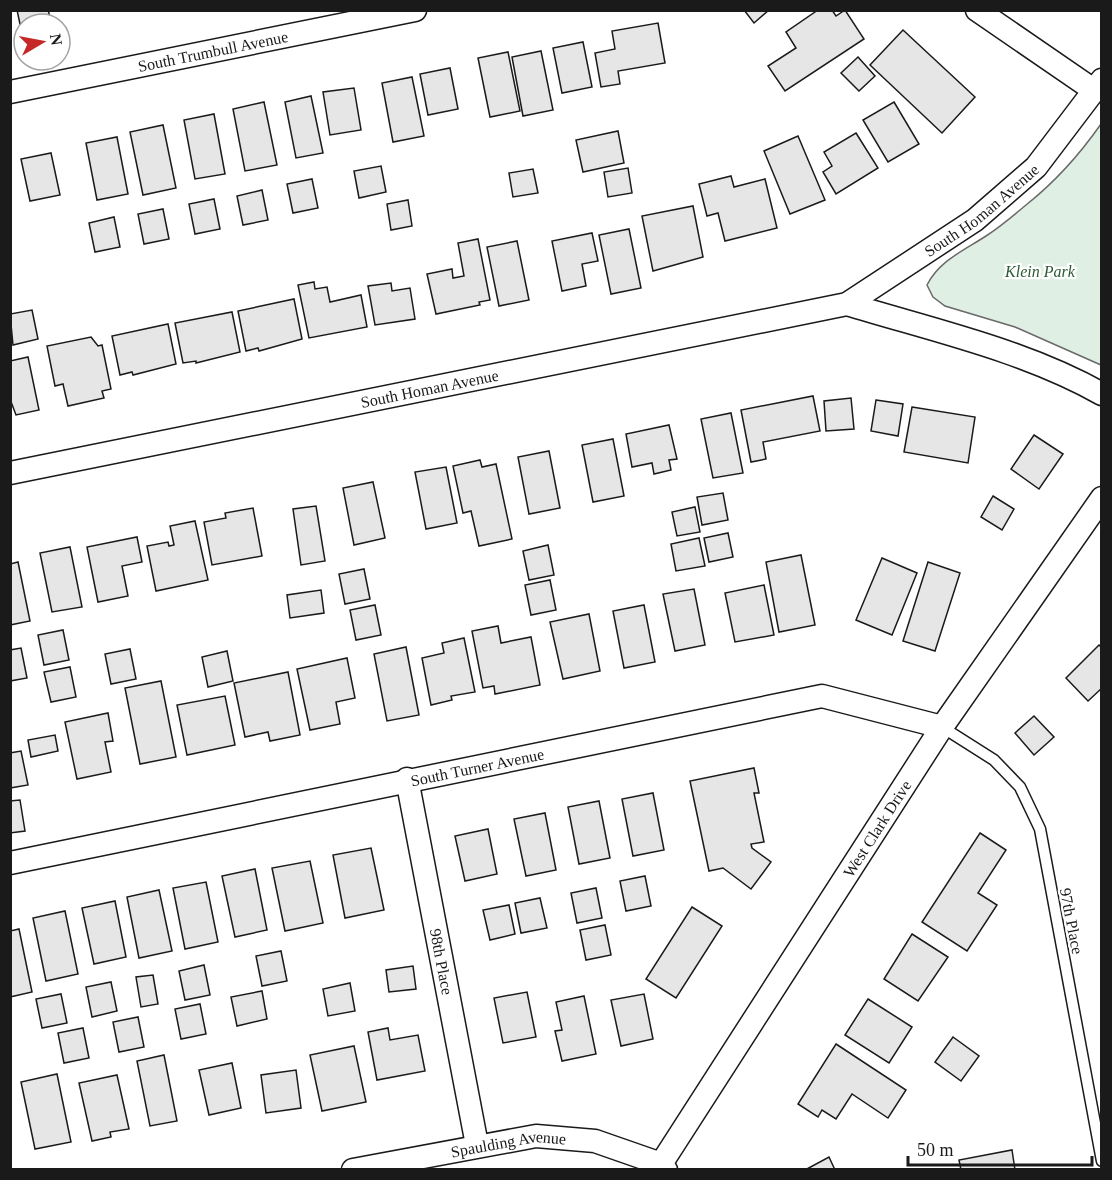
<svg xmlns="http://www.w3.org/2000/svg" width="1112" height="1180" font-family="Georgia,serif">
<style>
.green{fill:#e0efe3;stroke:#6a6a6a;stroke-width:1.5}
.building{fill:#e6e6e6;stroke:#1a1a1a;stroke-width:1.5}
.lines{fill:none;stroke-linecap:round;stroke-linejoin:round}
.lane-casing{stroke:#1a1a1a;stroke-width:13}
.street-casing{stroke:#1a1a1a;stroke-width:25}
.lane{stroke:#fff;stroke-width:10}
.street{stroke:#fff;stroke-width:22}
.labels{text-anchor:middle;stroke-width:4.5;stroke-linejoin:round;paint-order:stroke}
.street-label{font-size:16px;fill:#1a1a1a;stroke:#fff}
.park-label{font-size:16px;font-style:italic;fill:#2b5a34;stroke:#fff}
</style>
<rect width="100%" height="100%" fill="#fff"/>
<!-- green -->
<path class="green" d="M1101,124V365L1015,327L945,306L933,297L927,285C939,261 963,251 986,236C1000,227 1013,216 1026,205C1055,182 1080,154 1101,124Z"/>
<!-- building -->
<g class="building">
<path d="M17,10H48L50,17L20,24Z"/>
<path d="M744,10H769L754,23Z"/>
<path d="M818,10H832L836,16L845,10L864,39L785,91L768,66L796,48L786,32Z"/>
<path d="M658,23L665,63L618,71L620,84L601,87L595,53L615,49L612,31Z"/>
<path d="M903,30L975,97L942,133L870,65Z"/>
<path d="M583,42L592,87L562,93L553,48Z"/>
<path d="M541,51L553,110L523,116L512,57Z"/>
<path d="M508,52L520,111L490,117L478,58Z"/>
<path d="M858,57L875,76L859,91L841,73Z"/>
<path d="M450,68L458,109L428,115L420,74Z"/>
<path d="M412,77L424,136L393,142L382,83Z"/>
<path d="M354,88L361,130L330,135L323,92Z"/>
<path d="M311,96L323,153L296,158L285,102Z"/>
<path d="M264,102L277,165L245,171L233,109Z"/>
<path d="M894,102L919,144L888,162L863,120Z"/>
<path d="M214,114L225,174L195,179L184,120Z"/>
<path d="M163,125L176,188L143,195L130,132Z"/>
<path d="M618,131L624,163L583,172L576,140Z"/>
<path d="M856,133L878,168L836,194L823,172L832,166L824,152Z"/>
<path d="M798,136L825,200L790,214L764,151Z"/>
<path d="M117,137L128,194L97,200L86,143Z"/>
<path d="M51,153L60,195L30,201L21,159Z"/>
<path d="M381,166L386,192L359,198L354,171Z"/>
<path d="M628,168L632,193L608,197L604,172Z"/>
<path d="M533,169L538,193L513,197L509,173Z"/>
<path d="M731,176L734,187L765,179L777,228L725,241L718,213L707,216L699,184Z"/>
<path d="M312,179L318,208L293,213L287,184Z"/>
<path d="M262,190L268,220L243,225L237,196Z"/>
<path d="M214,199L220,229L195,234L189,204Z"/>
<path d="M408,200L412,226L391,230L387,204Z"/>
<path d="M693,206L703,257L653,271L642,216Z"/>
<path d="M163,209L169,239L144,244L138,214Z"/>
<path d="M114,217L120,247L95,252L89,223Z"/>
<path d="M629,229L641,288L611,294L599,235Z"/>
<path d="M592,233L598,261L582,264L586,286L562,291L552,241Z"/>
<path d="M478,239L490,300L479,302L480,305L436,314L427,274L452,269L453,278L464,276L458,243Z"/>
<path d="M517,241L529,300L499,306L487,247Z"/>
<path d="M314,282L315,289L327,287L330,302L361,295L367,327L309,338L298,285Z"/>
<path d="M391,283L392,291L410,288L415,319L375,325L368,286Z"/>
<path d="M294,299L302,339L259,351L258,348L246,351L238,311Z"/>
<path d="M32,310L38,339L13,345L10,314Z"/>
<path d="M232,312L240,352L196,363V361L183,363L175,323Z"/>
<path d="M168,324L176,364L133,375L132,372L120,375L112,336Z"/>
<path d="M91,337L98,346L102,345L111,389L102,391L104,398L68,406L63,384L55,386L47,346Z"/>
<path d="M28,357L39,410L16,415L10,399V361Z"/>
<path d="M813,396L820,431L763,442L766,459L751,462L741,410Z"/>
<path d="M851,398L854,429L826,431L824,401Z"/>
<path d="M876,400L903,404L898,436L871,431Z"/>
<path d="M912,407L975,417L968,463L904,452Z"/>
<path d="M731,413L743,473L713,478L701,419Z"/>
<path d="M669,425L677,459L669,460L671,470L654,474L652,463L632,467L626,434Z"/>
<path d="M1034,435L1063,454L1039,489L1011,469Z"/>
<path d="M613,439L624,496L593,502L582,445Z"/>
<path d="M549,451L560,508L529,514L518,457Z"/>
<path d="M480,460L482,467L496,464L512,539L479,546L471,511L463,513L453,466Z"/>
<path d="M446,467L457,523L426,529L415,472Z"/>
<path d="M373,482L385,538L354,545L343,488Z"/>
<path d="M723,493L728,520L702,525L697,497Z"/>
<path d="M993,496L1014,509L1002,530L981,517Z"/>
<path d="M316,506L325,561L301,565L293,509Z"/>
<path d="M695,507L700,532L677,536L672,512Z"/>
<path d="M253,508L262,556L212,565L204,522L226,518L225,513Z"/>
<path d="M195,521L208,580L156,591L147,546L168,542L169,546L174,545L170,526Z"/>
<path d="M728,533L733,557L709,562L704,538Z"/>
<path d="M137,537L142,562L122,566L128,596L98,602L87,547Z"/>
<path d="M699,538L705,566L676,571L671,544Z"/>
<path d="M548,545L554,575L529,580L523,551Z"/>
<path d="M70,547L82,607L52,612L40,553Z"/>
<path d="M801,555L815,625L779,632L766,562Z"/>
<path d="M882,558L917,573L892,635L856,620Z"/>
<path d="M18,562L30,621L10,625V564Z"/>
<path d="M928,562L960,573L935,651L903,641Z"/>
<path d="M364,569L370,599L345,604L339,574Z"/>
<path d="M550,580L556,610L531,615L525,585Z"/>
<path d="M764,585L774,635L735,642L725,593Z"/>
<path d="M694,589L705,645L675,651L663,594Z"/>
<path d="M321,590L324,613L290,618L287,595Z"/>
<path d="M375,605L381,635L356,640L350,610Z"/>
<path d="M644,605L655,662L624,668L613,611Z"/>
<path d="M589,614L600,671L563,679L550,622Z"/>
<path d="M498,626L501,643L531,637L540,685L495,694L494,686L483,688L472,631Z"/>
<path d="M63,630L69,660L44,665L38,635Z"/>
<path d="M464,638L475,692L451,696L452,700L431,705L422,658L444,653L442,643Z"/>
<path d="M1099,645L1102,648V688L1088,701L1066,678Z"/>
<path d="M406,647L419,715L387,721L374,654Z"/>
<path d="M21,648L27,678L10,681V650Z"/>
<path d="M130,649L136,679L111,684L105,654Z"/>
<path d="M227,651L233,681L208,687L202,657Z"/>
<path d="M347,658L355,698L336,702L340,724L310,730L297,669Z"/>
<path d="M70,667L76,697L51,702L44,672Z"/>
<path d="M288,672L300,735L270,741L268,732L245,737L234,683Z"/>
<path d="M161,681L176,757L140,764L125,688Z"/>
<path d="M225,696L235,745L187,755L177,705Z"/>
<path d="M108,713L113,741L105,742L111,772L77,779L65,722Z"/>
<path d="M1034,716L1054,737L1034,755L1015,733Z"/>
<path d="M55,735L58,751L31,757L28,740Z"/>
<path d="M21,751L28,785L10,788V753Z"/>
<path d="M754,768L759,793H754L764,842L751,844L752,848L771,862L751,889L723,868L709,871L690,781Z"/>
<path d="M653,793L664,850L633,856L622,799Z"/>
<path d="M20,800L25,831L10,833V801Z"/>
<path d="M599,801L610,858L579,864L568,807Z"/>
<path d="M545,813L556,870L526,876L514,819Z"/>
<path d="M488,829L497,874L465,881L455,836Z"/>
<path d="M980,833L1006,850L978,893L997,905L967,951L922,922Z"/>
<path d="M371,848L384,910L345,918L333,855Z"/>
<path d="M310,861L323,923L285,931L272,868Z"/>
<path d="M255,869L267,930L235,937L222,876Z"/>
<path d="M645,876L651,906L626,911L620,881Z"/>
<path d="M206,882L218,942L185,949L173,888Z"/>
<path d="M596,888L602,918L577,923L571,893Z"/>
<path d="M159,890L172,951L139,958L127,897Z"/>
<path d="M540,898L547,928L521,933L515,903Z"/>
<path d="M115,901L126,957L94,964L82,908Z"/>
<path d="M509,905L515,934L490,940L483,910Z"/>
<path d="M692,907L722,926L676,998L646,979Z"/>
<path d="M65,911L78,974L46,981L33,918Z"/>
<path d="M605,925L611,955L586,960L580,930Z"/>
<path d="M19,929L32,992L10,997V931Z"/>
<path d="M912,934L948,957L918,1001L884,979Z"/>
<path d="M281,951L287,981L262,986L256,956Z"/>
<path d="M204,965L210,995L185,1000L179,971Z"/>
<path d="M413,966L416,989L389,992L386,970Z"/>
<path d="M153,975L158,1004L141,1007L136,977Z"/>
<path d="M111,982L117,1011L92,1017L86,987Z"/>
<path d="M350,983L355,1011L328,1016L323,989Z"/>
<path d="M262,991L267,1019L237,1026L231,997Z"/>
<path d="M527,992L536,1037L503,1043L494,998Z"/>
<path d="M61,994L67,1023L42,1028L36,999Z"/>
<path d="M644,994L653,1039L621,1046L611,1000Z"/>
<path d="M584,996L596,1054L562,1061L555,1031L562,1030L556,1002Z"/>
<path d="M868,999L912,1027L889,1063L845,1035Z"/>
<path d="M200,1004L206,1034L181,1039L175,1009Z"/>
<path d="M138,1017L144,1047L119,1052L113,1022Z"/>
<path d="M83,1028L89,1058L64,1063L58,1033Z"/>
<path d="M388,1028L390,1040L418,1035L425,1071L377,1080L368,1032Z"/>
<path d="M953,1037L979,1056L961,1081L935,1062Z"/>
<path d="M836,1044L906,1090L888,1118L852,1094L836,1119L822,1110L818,1117L798,1104Z"/>
<path d="M354,1046L366,1102L322,1111L310,1055Z"/>
<path d="M164,1055L177,1121L150,1126L137,1061Z"/>
<path d="M232,1063L241,1108L209,1115L199,1070Z"/>
<path d="M296,1070L301,1108L266,1113L261,1075Z"/>
<path d="M57,1074L71,1142L35,1149L21,1082Z"/>
<path d="M117,1075L129,1129L110,1132L111,1137L92,1141L79,1083Z"/>
<path d="M1012,1150L1015,1170H961L959,1160Z"/>
<path d="M829,1157L835,1170H805Z"/>
</g>
<g class="lines">
<!-- lane casing -->
<g class="lane-casing">
<path id="lane" d="M942,727L994,760L1020,787L1040,829L1102,1161"/>
</g>
<!-- street casing -->
<g class="street-casing">
<g id="street">
<path d="M977,10L1095,91"/>
<path id="s1" d="M10,92L415,10"/>
<path d="M847,304C932,330 1024,350 1102,394"/>
<path id="s2" d="M10,473L847,304L975,220L1036,167L1102,80"/>
<path id="s3" d="M407,779L477,1145"/>
<path id="s4" d="M10,863L822,696L942,727"/>
<path id="s5" d="M661,1164L942,727L1102,498"/>
<path id="s6" d="M353,1170L536,1136L595,1141L661,1164L666,1170"/>
</g>
</g>
<!-- lane -->
<use href="#lane" class="lane"/>
<!-- street -->
<use href="#street" class="street"/>
</g>
<g class="labels">
<!-- street labels -->
<g class="street-label">
<text dy="6" stroke="none"><textPath href="#s1" startOffset="207">South Trumbull Avenue</textPath></text>
<text dy="6" stroke="none"><textPath href="#s2" startOffset="1018">South Homan Avenue</textPath></text>
<text dy="6" stroke="none"><textPath href="#s2" startOffset="428">South Homan Avenue</textPath></text>
<text dy="6" stroke="none"><textPath href="#s4" startOffset="477">South Turner Avenue</textPath></text>
<text dy="6" stroke="none"><textPath href="#s5" startOffset="399">West Clark Drive</textPath></text>
<text transform="translate(1072 921) rotate(79)" y="6">97th Place</text>
<text dy="6" stroke="none"><textPath href="#s3" startOffset="186">98th Place</textPath></text>
<text dy="6" stroke="none"><textPath href="#s6" startOffset="158">Spaulding Avenue</textPath></text>
</g>
<!-- park labels -->
<g class="park-label">
<text x="1040" y="277">Klein Park</text>
</g>
</g>
<!-- border -->
<rect width="1112" height="1180" fill="none" stroke="#1a1a1a" stroke-width="24"/>
<!-- north arrow -->
<g transform="translate(42 42) rotate(80)"><circle r="28" fill="#ffffff" stroke="#a3a3a3" stroke-width="1.5"/>
<path d="M0-4.5L10 22L0 15L-10 22Z" fill="#c62828"/>
<text y="-9" font-size="16" font-weight="bold" text-anchor="middle" fill="#1a1a1a">N</text>
</g>
<!-- scale -->
<path d="M908 1156v9h184v-9" fill="none" stroke="#1a1a1a" stroke-width="3"/>
<text x="917" y="1156" font-size="18" fill="#1a1a1a" stroke="#ffffff" stroke-width="4.5" paint-order="stroke">50 m</text>
</svg>
